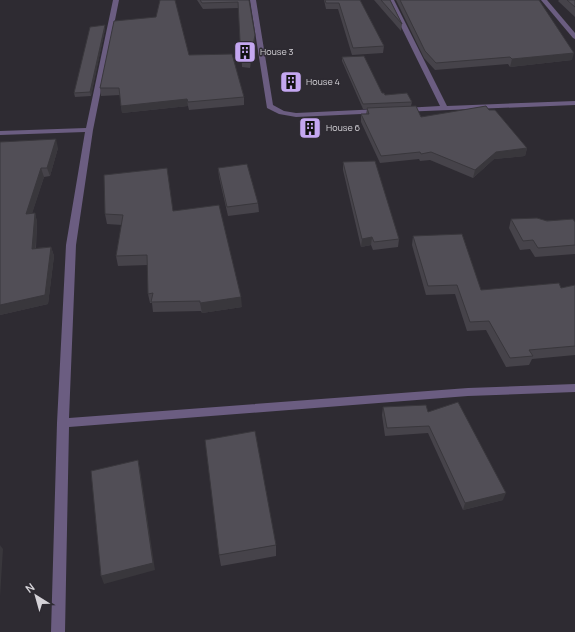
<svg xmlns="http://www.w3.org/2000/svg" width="575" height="632" font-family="Manrope,sans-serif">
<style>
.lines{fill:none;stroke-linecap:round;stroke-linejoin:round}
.minor{fill:#6b5d81;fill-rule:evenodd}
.wall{fill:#46434a}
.shaded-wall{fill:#39373c}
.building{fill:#514e56;stroke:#39373c}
.labels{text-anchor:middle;stroke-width:3;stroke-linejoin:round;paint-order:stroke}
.far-poi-label{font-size:9px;fill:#d5d3d8;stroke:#2e2b32;text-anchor:start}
</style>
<rect width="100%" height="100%" fill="#2e2b32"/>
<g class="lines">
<!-- minor -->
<g class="minor">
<path d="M113,0H119L93,130L76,245L69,418L468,388L575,384V392L468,396L69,427L65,632H51L57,423L66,245L85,132L0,135V131L86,128Z"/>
<path d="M250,0H256L273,105L284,111L296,113L380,109L384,111L383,113L296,117L279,114L267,108Z"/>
<path d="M388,0H394L447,106L575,101V105L401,112V108H404L440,106Z"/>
<path d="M541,0H547L575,33V39L573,38Z"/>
</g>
</g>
<!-- wall -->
<g class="wall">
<path d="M197,0H249L255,42L250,68L242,67L239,8L203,9Z"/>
<path d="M324,0H360L384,46L383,53L352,55L338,9H326Z"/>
<path d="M374,0H390L402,24L401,31Z"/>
<path d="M396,0H539L572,60L510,67L508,64L435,70L424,58Z"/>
<path d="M559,0H575V17L558,1Z"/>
<path d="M105,25V29L91,96L75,97L74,93Z"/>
<path d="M189,55L244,97V105L189,110L188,106L122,113L120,95L101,96L100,88Z"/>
<path d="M342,57L382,93L385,95L412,102L411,106L421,117L527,148L525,156L494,159L473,178L430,160L420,161L419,159L380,163L361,122V114H366L367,109H363L342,61Z"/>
<path d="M0,142L58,148L50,176L44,177L32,213H35L37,222L36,248L51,247L54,256L48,304L0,315Z"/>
<path d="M343,162L399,239L398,247L373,250L371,245L361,247L343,170Z"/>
<path d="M218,168L258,203L259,212L228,216L219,177Z"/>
<path d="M173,211L242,307L202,313L201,311L153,312L152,303H150L148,294V265L118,266L116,256L122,225L107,224L105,214Z"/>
<path d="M511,219L575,222V254L535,257L530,249L520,250L509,228Z"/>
<path d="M413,236L481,290L561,288L575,285V355L532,359L529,365L506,367L486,330L467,331L455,294L426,295L412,245Z"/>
<path d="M383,407L428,412L503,500L463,510L428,433L385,436L382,415Z"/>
<path d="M276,545V556L221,566L219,555Z"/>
</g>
<!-- shaded-wall -->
<g class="shaded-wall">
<path d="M105,25V29L91,96L90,92Z"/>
<path d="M255,35V42L250,68V61Z"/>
<path d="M574,53L572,60L510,67L512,59Z"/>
<path d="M187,99L188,106L122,113L121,106Z"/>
<path d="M56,139L58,148L50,176L47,168Z"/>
<path d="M527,148L525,156L494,159L473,178L475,170L496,152Z"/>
<path d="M41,168L44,177L29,223L26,214Z"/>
<path d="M35,213L37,222L35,257L32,249Z"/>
<path d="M372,237L371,245L361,247L362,239Z"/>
<path d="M51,247L54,256L48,304L0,315V305Z"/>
<path d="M241,297L242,307L202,313L200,303Z"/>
<path d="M138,460L140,469L155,570L104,584L101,576Z"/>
<path d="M506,493L503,500L463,510L465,503Z"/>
<path d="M0,545L3,549L0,597Z"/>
</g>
<!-- building -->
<g class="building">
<path d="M160,0H175L189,55L232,54L244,97L188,102L187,99L121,106L119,88H100L114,21L156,17Z"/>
<path d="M200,0H249L255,35L250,61L241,60L238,2L202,3Z"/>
<path d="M325,0H360L384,46L353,48L339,3H326Z"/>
<path d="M381,0H390L402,24Z"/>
<path d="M400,0H539L574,53L512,59L510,57L436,63L425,51Z"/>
<path d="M567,0H575V7Z"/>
<path d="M105,25L90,92L74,93L90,27Z"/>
<path d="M364,56L382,93H384L385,95L407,93L412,102L363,104L342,57Z"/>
<path d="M416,106L421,117L486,106L489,110H495L527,148L496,152L475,170L431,152L421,154L420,152L381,156L361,114H369L367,108Z"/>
<path d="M56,139L47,168H41L26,214L35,213L32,249L51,247L45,295L0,305V142Z"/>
<path d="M375,161L399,239L374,242L372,237L362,239L343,162Z"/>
<path d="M247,164L258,203L227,207L218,168Z"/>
<path d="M167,168L173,211L219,205L241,297L200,303V301L151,302L153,293L148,294L147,255L116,256L123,215L105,214L104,175Z"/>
<path d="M537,218L547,221L573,219L575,222V245L538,248L533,240L523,241L511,219Z"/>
<path d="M462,234L481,290L559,283L561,288L575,285V346L529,350L533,356L510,358L489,321L470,322L457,285L428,286L413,236Z"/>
<path d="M458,402L506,493L465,503L429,426L387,428L383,407L426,405L428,412Z"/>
<path d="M255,431L276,545L219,555L205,440Z"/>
<path d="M138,460L153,563L101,576L91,471Z"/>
</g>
<!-- icons -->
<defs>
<g id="building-square" transform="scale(1.15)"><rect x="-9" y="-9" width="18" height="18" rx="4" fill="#c4a7f1" stroke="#2e2b32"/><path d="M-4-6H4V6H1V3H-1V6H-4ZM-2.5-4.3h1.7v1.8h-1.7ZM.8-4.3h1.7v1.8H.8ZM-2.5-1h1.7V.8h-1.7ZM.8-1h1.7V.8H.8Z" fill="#111"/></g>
</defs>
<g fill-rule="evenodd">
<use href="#building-square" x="245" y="52"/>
<use href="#building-square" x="291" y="82"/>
<use href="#building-square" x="310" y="128"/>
</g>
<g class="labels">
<!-- far-poi labels -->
<g class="far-poi-label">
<text x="260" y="55">House 3</text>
<text x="306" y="85">House 4</text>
<text x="326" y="131">House 6</text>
</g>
</g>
<!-- north arrow -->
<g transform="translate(36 596) rotate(323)" stroke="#2e2b32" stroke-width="3" paint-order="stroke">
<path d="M0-3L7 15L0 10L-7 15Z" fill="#d5d3d8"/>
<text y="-6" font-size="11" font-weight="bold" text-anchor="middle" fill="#d5d3d8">N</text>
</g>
</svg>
